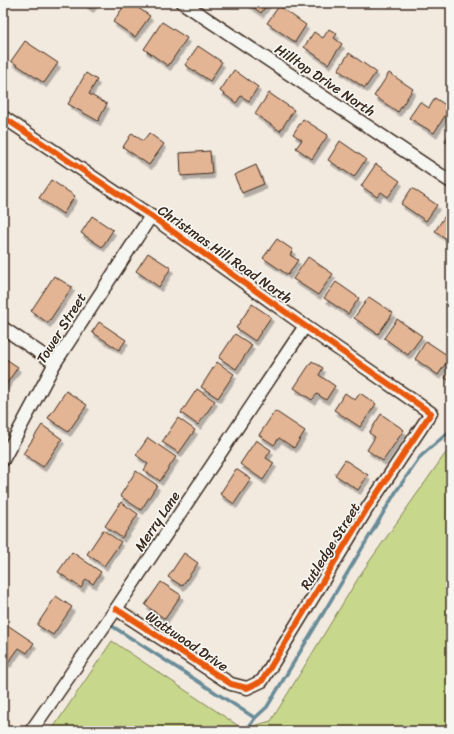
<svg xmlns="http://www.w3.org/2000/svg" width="454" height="734" font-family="Sriracha,sans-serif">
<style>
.green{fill:#c7d88c;stroke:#818155}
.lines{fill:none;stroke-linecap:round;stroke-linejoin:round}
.stream{stroke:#698c98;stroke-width:3.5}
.building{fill:#e3b594;stroke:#3b2a1e;filter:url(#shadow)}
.street-casing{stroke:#3b2a1e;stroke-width:15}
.street{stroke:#f6f6f2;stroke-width:12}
.cycleway-casing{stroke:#f6f6f2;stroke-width:8}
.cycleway{stroke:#e8590c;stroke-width:6}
.labels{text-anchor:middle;stroke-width:3.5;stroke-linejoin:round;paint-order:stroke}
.street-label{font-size:14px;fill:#3b2a1e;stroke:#f6f6f2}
</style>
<defs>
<filter id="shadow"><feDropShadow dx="2.5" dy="4.5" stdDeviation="0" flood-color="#0004"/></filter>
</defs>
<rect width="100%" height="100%" fill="#f2e9df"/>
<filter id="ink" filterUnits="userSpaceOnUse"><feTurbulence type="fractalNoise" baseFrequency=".025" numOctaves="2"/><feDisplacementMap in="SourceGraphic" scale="8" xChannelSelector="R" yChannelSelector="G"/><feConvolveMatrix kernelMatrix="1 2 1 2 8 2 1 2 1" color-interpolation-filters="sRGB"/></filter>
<g filter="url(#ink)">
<!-- green -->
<path class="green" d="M451,448V731H51L112,641L243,729L271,721L362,572L445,454Z"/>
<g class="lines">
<!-- stream -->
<g class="stream">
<path d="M112,626L255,718L267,707L397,490L421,456L451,430"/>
<path d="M246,731L255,718"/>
</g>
</g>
<!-- building -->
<g class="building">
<path d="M84,3H95L91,8Z"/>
<path d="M126,3H131L150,16L135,37L113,22Z"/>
<path d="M247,3H268L261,13Z"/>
<path d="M279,6L306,25L295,42L267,23Z"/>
<path d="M162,22L187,38L168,66L144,49Z"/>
<path d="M329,29L337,34L334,38L342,44L328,64L304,47L314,32L323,38Z"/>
<path d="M25,41L58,63L44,83L11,61Z"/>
<path d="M198,46L222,62L210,81L185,65Z"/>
<path d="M349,53L376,72L365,88L338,70Z"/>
<path d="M234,70L258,87L249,101L241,96L236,103L220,91Z"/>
<path d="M86,73L97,80L89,94L107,104L98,121L68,104Z"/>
<path d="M389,73L413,89L398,112L374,96Z"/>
<path d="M269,93L294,110L280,131L255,114Z"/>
<path d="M435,98L450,108L434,133L409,118L420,102L429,108Z"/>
<path d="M303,119L328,135L312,159L296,148L302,140L293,134Z"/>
<path d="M451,131V145L445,141Z"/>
<path d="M132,133L143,141L149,133L164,144L149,165L123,147Z"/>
<path d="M340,141L366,159L354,177L328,160Z"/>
<path d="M210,151L212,174L181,176L180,153Z"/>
<path d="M376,164L400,181L388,197L381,192L377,197L361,186Z"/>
<path d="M256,165L264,184L242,193L234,175Z"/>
<path d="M51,180L75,196L63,214L39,198Z"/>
<path d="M412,188L437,205L426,221L401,204Z"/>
<path d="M447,213L451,216V242L435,231Z"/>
<path d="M92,216L113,230L102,247L81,233Z"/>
<path d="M277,239L293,250L290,255L298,260L288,275L263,258Z"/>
<path d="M148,253L171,268L159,287L136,271Z"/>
<path d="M308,257L333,274L318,295L293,279Z"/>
<path d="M54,276L72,287L48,323L31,311Z"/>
<path d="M336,282L359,298L348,314L324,298Z"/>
<path d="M369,297L393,313L378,334L354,318Z"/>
<path d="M252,304L271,317L255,341L236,328Z"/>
<path d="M397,319L422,336L408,355L384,338Z"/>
<path d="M99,322L126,340L119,350L92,332Z"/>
<path d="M235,334L252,345L236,369L219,358Z"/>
<path d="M426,341L450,357L438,375L415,359Z"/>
<path d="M3,357L18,367L3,389Z"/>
<path d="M312,361L323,368L319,375L335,386L326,400L317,394L312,400L294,388Z"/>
<path d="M217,362L234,374L218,398L201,387Z"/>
<path d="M451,369V382L445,378Z"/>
<path d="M197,389L215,401L198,425L181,413Z"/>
<path d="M66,391L87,405L68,432L48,418Z"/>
<path d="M345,393L355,400L360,393L376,404L360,427L334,410Z"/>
<path d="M275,411L305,431L294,448L279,438L274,445L259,435Z"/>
<path d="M381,414L404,430L383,461L367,450L375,437L369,433Z"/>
<path d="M178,418L195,430L179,453L162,442Z"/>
<path d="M42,425L62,439L43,467L23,454Z"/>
<path d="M148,438L176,457L160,481L144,470L148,464L136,455Z"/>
<path d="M256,440L271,450L266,458L274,463L263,480L240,464Z"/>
<path d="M345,460L368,475L358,490L335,475Z"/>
<path d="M236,469L251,479L234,504L220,494Z"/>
<path d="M136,471L157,485L141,510L120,496Z"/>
<path d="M121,502L138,514L122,538L105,526Z"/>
<path d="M103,530L121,542L104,566L87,554Z"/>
<path d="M72,552L101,572L93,584L86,579L81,588L58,572Z"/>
<path d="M184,553L198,563L182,586L168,577Z"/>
<path d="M161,582L181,595L165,619L145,605Z"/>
<path d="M56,596L72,607L53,635L37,625Z"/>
<path d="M3,622L34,643L27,653L19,648L8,663L3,660Z"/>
</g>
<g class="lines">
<!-- street casing -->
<g class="street-casing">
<g id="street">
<path d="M183,3L451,182"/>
<path d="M3,117L151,216L305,326L431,413L368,507L262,681L247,688L231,684L116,609"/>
<path d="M3,328L55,363"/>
<path d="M3,460L55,363L151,216"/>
<path d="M31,731L116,609L305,326"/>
</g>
</g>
<!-- street -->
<use href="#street" class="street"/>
<!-- cycleway casing -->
<g class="cycleway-casing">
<path id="cycleway" d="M3,117L151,216L305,326L431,413L368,507L262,681L247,688L231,684L116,609"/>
</g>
<!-- cycleway -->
<use href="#cycleway" class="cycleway"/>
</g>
</g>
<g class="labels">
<!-- street labels -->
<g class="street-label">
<text transform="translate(325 80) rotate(34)" y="5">Hilltop Drive North</text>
<text transform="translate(225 254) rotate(35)" y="5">Christmas Hill Road North</text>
<text transform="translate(61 328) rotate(-58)" y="5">Tower Street</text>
<text transform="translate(157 521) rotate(-56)" y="5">Merry Lane</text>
<text transform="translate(330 546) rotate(-58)" y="5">Rutledge Street</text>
<text transform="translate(187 641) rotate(34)" y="5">Wattwood Drive</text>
</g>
</g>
<!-- margin -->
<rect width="454" height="734" fill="none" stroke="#f6f6f2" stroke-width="16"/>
<rect x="8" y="8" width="438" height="718" fill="none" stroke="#3b2a1e" stroke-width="1.5" filter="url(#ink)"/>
</svg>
